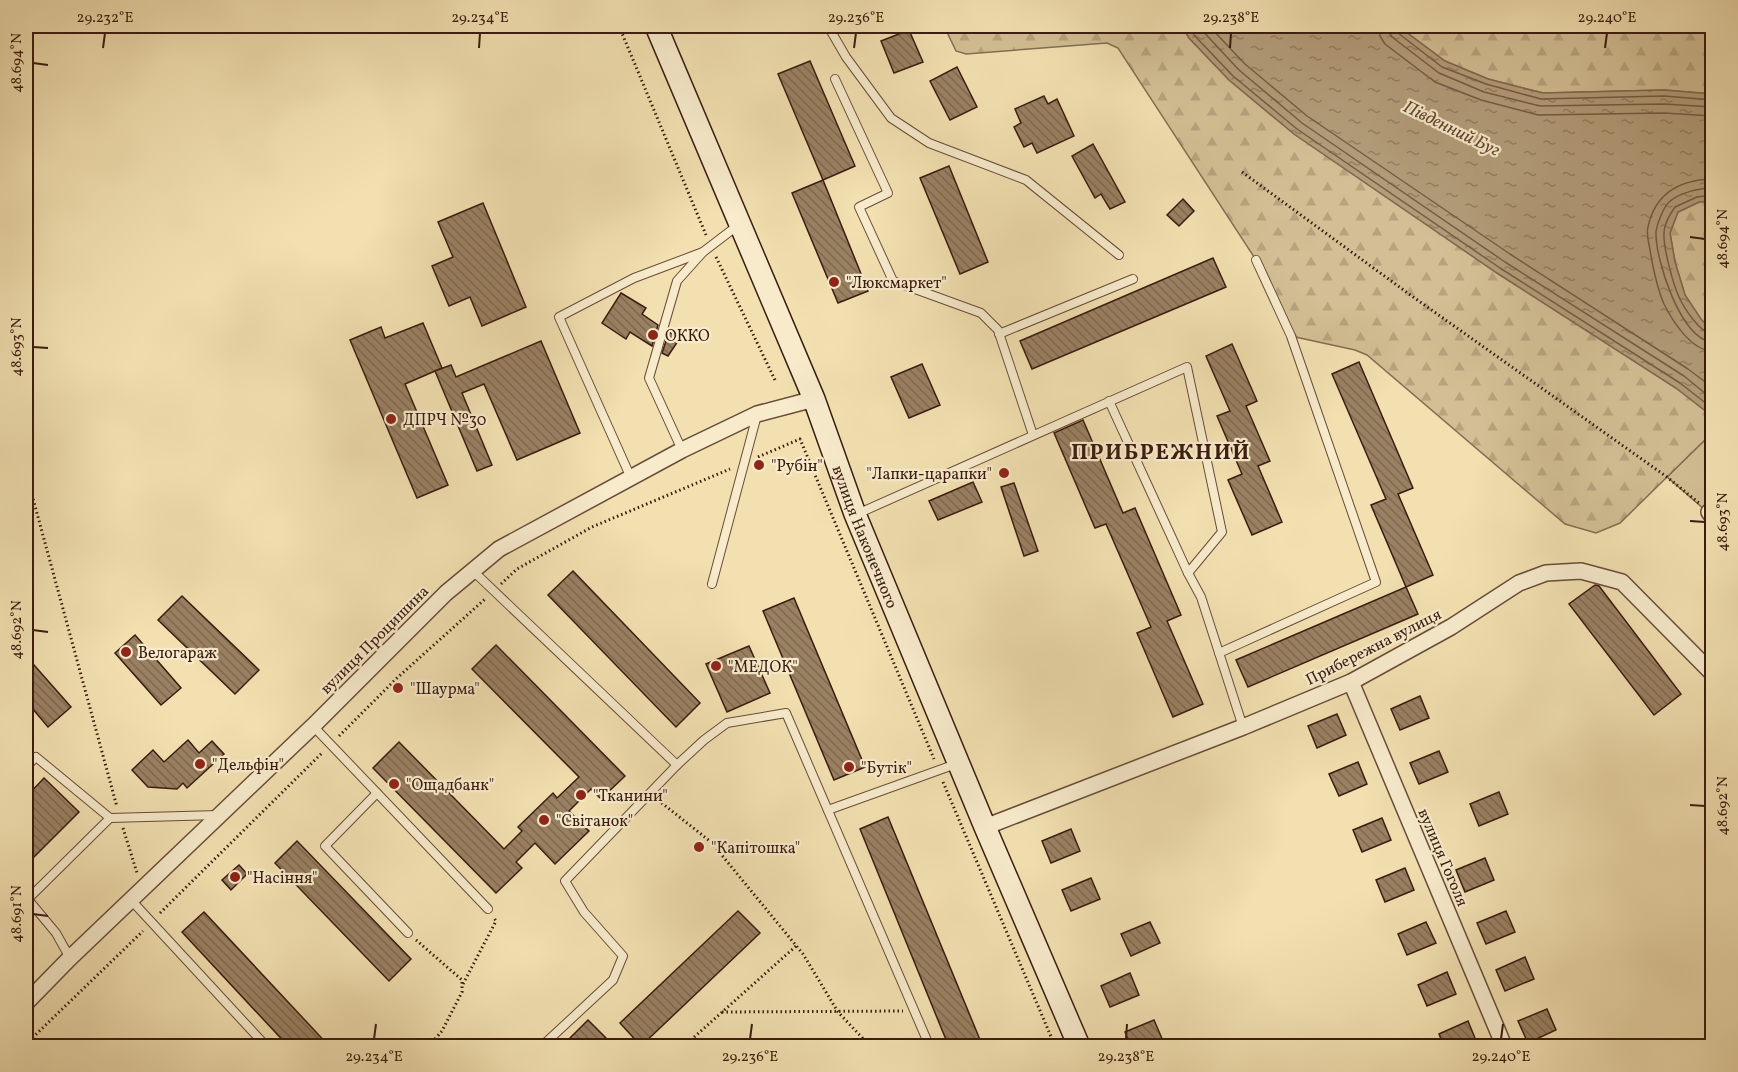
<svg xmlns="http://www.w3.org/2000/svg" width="1738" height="1072" font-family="Vollkorn,serif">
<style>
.green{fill:#d3bf95;stroke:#866d52;stroke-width:1.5}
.forest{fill:url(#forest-firs);stroke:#866d52;stroke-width:1.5}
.water{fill:url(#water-ripples);stroke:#83694f;stroke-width:1.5}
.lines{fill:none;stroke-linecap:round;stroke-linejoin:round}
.shore{stroke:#765c44;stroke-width:1.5}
.building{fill:url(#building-back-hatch);stroke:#3a1b0f;stroke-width:1.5}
.lane-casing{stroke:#684c38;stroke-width:10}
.street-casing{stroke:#684c38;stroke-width:18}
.secondary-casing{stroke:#3a1b0f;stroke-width:24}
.path{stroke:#3a1b0f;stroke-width:3;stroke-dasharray:1.5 3;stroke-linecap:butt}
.lane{stroke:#f7ebcc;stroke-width:8}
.street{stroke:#f7ebcc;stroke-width:15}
.secondary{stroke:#f7ebcc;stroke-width:21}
.ticks{fill:none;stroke:#3a1b0f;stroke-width:2}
.poi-dot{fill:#8f2418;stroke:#f7ebcc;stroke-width:2}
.labels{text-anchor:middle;stroke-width:4.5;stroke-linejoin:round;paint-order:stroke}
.poi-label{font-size:16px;fill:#3a1b0f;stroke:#f7ebcc;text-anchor:start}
.street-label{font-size:16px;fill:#3a1b0f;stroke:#f7ebcc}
.water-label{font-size:18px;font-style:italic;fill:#644834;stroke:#f7ebcc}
.district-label{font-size:22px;font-weight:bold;letter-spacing:1.5px;fill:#3a1b0f;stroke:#f7ebcc}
.neatline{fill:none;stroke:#3a1b0f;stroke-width:2}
.ticks-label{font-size:15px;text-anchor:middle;fill:#3a1b0f}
</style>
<defs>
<pattern id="forest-firs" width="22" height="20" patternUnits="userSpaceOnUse" patternTransform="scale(1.5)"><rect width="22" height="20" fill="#d3bf95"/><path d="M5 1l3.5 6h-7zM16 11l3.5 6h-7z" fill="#b6a47f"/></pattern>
<pattern id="water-ripples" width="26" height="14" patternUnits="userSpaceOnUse" patternTransform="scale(1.5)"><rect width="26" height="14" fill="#b39d7a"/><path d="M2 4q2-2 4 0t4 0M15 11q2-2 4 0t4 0" fill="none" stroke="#937f62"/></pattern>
<pattern id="building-back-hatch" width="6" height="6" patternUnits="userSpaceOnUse" patternTransform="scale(1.5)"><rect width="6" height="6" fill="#9a8163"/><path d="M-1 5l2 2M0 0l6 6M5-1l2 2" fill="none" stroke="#7f6950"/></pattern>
</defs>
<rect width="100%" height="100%" fill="#f2e0b1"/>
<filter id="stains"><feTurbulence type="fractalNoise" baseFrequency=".00333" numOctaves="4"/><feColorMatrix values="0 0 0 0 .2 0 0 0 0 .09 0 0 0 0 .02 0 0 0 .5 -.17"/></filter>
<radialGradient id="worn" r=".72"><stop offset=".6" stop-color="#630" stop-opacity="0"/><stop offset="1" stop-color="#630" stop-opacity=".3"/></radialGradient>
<!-- green -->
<path class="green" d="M1712,433V516L1667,477Z"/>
<!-- forest -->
<g class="forest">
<path d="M944,26H1182L1189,38L1229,80L1294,134L1497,273L1676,388L1712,416V433L1620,523L1596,533L1565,524L1367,355L1355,350L1291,336L1256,260L1118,48L1107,43L966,54L956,51Z"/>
<path d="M1398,26H1712V94L1664,90L1543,93L1488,79L1445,61Z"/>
<path d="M1712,201V330L1701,320L1685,295L1675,262L1670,233L1678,212L1699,202Z"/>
</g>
<!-- water -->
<path class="water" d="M1182,26H1398L1445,61L1488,79L1543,93L1664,90L1712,94V201L1699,202L1678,212L1670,233L1675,262L1685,295L1701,319L1712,330V416L1676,388L1497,273L1294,134L1229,80L1189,38Z"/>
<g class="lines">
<!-- shore -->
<g class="shore">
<path d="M1189,26L1194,35L1233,76L1297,129L1500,268L1680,383L1712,408"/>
<path d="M1198,26L1239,70L1302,123L1505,262L1684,376L1712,399"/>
<path d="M1209,26L1245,64L1307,116L1510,254L1688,369L1712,387"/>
<path d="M1379,26L1380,36L1385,44L1435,82L1481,100L1538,115L1664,113L1712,116"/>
<path d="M1388,26L1389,32L1392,37L1439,73L1484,92L1540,106L1664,104L1712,107"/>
<path d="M1395,26L1398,33L1442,67L1486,84L1541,99L1664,96L1712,100"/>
<path d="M1712,179C1679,180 1655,194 1648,227C1646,235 1649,243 1650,250C1653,268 1657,288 1664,304C1673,322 1691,350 1712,351"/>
<path d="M1712,188C1699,188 1679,193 1669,202C1663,208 1657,224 1656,232C1655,259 1681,340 1712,342"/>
<path d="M1712,195L1697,197L1675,207C1670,214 1664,225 1664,233C1663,247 1673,284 1679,297C1684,308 1700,333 1712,334"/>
</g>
</g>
<!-- building -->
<g class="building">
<path d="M909,30L923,62L894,73L881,41Z"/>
<path d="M810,61L855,166L823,180L778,74Z"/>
<path d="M957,67L977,107L950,120L930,81Z"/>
<path d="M1044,96L1048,104L1057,99L1074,136L1037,153L1032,143L1024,147L1014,127L1021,123L1015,109Z"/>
<path d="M1093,144L1125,202L1110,209L1101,194L1095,198L1072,156Z"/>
<path d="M949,166L988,262L960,274L920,178Z"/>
<path d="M823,180L868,291L838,303L792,193Z"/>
<path d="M1183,199L1194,211L1179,226L1167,215Z"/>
<path d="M483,203L526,307L482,326L470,297L449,306L432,266L453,257L438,222Z"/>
<path d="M1213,258L1226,287L1032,369L1020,341Z"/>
<path d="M621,293L646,308L642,314L658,325L652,346L630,332L626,339L602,323Z"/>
<path d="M423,323L442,368L405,384L448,485L417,498L350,340L381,327L385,338Z"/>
<path d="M669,332L680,338L668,356L662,353Z"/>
<path d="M541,341L580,433L517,460L484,384L462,393L492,465L477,471L435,371L451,365L456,377Z"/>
<path d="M1232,344L1257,401L1246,406L1270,461L1258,466L1282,522L1252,535L1228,480L1242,474L1217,416L1230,411L1206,356Z"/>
<path d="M1359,362L1413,488L1398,494L1433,575L1406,587L1371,505L1386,499L1332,374Z"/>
<path d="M922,364L940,405L909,418L891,377Z"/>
<path d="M1083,420L1123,513L1135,508L1181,615L1167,621L1203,704L1173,717L1137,633L1151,627L1106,524L1095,528L1054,433Z"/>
<path d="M973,482L982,502L938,520L929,501Z"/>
<path d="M1014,483L1038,551L1024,556L1001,487Z"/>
<path d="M573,571L700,703L676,727L548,595Z"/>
<path d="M1595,585L1599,586L1681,694L1654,715L1569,604Z"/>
<path d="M1406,587L1418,614L1248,687L1236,660Z"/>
<path d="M182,596L259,670L235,694L158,620Z"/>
<path d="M794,598L865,767L834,780L763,611Z"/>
<path d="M135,635L181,688L161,705L115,653Z"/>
<path d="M496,645L625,776L601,799L591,789L569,811L589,831L555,864L535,843L516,862L522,868L496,893L373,768L399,742L504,849L522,831L518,827L553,793L557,798L579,777L472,669Z"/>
<path d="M749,646L770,693L727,712L706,664Z"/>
<path d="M34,665L71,707L48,727L26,701V673Z"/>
<path d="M1420,696L1429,718L1400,730L1391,709Z"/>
<path d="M1337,714L1346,735L1317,748L1308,726Z"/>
<path d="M188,740L199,753L212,741L224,754L187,788L183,783L177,789L148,787L132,770L153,750L164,762Z"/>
<path d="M1439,751L1448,772L1419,784L1410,763Z"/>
<path d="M1358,762L1367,784L1339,796L1329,774Z"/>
<path d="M44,778L79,812L26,865V797Z"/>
<path d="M1499,792L1508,814L1479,826L1470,804Z"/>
<path d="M888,817L983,1047H949L860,829Z"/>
<path d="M1382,818L1391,840L1362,852L1353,830Z"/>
<path d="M1071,829L1080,851L1051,863L1042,841Z"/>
<path d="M297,841L411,959L389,981L275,863Z"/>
<path d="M1485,858L1494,880L1465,892L1456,870Z"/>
<path d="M239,865L247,874L231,890L222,880Z"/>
<path d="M1405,868L1414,890L1385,902L1376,880Z"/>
<path d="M1091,878L1100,899L1071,911L1062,890Z"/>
<path d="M738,911L760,933L641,1046L620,1023Z"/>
<path d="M1506,911L1515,932L1486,944L1477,923Z"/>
<path d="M204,912L330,1047H289L182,932Z"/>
<path d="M1150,922L1160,943L1131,956L1121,934Z"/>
<path d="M1426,922L1436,943L1407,955L1398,934Z"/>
<path d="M1525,957L1534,979L1505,991L1496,970Z"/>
<path d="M1447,972L1456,994L1427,1006L1418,985Z"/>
<path d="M1130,973L1139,995L1110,1007L1101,986Z"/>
<path d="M1547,1009L1556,1030L1528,1043L1518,1021Z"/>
<path d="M588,1020L615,1047H561Z"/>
<path d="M1154,1020L1163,1041L1151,1047H1131L1125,1032Z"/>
<path d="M1468,1021L1477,1043L1468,1047H1444L1439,1034Z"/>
</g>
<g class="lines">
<!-- lane casing -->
<g class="lane-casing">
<g id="lane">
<path d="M828,26L846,57L891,118L929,143L1026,180L1119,255"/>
<path d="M835,79L888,193L859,207L893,281L981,313L998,330L1033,435"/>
<path d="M999,334L1133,279"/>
<path d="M1109,401L1188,573"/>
<path d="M682,450L649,378L677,281L703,252L737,226"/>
<path d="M631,478L559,317L634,278L703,252"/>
<path d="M857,514L1187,367L1222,532L1188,573L1201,597L1243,727"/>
<path d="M473,571L677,765"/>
<path d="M712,584L757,415"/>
<path d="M1219,653L1376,582L1291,336L1256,260"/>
<path d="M313,726L488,909"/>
<path d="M26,767L36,757L110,818L219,815"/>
<path d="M377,793L325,846L408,933"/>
<path d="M828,810L956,764"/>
<path d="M26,897L56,933L70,958"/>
<path d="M28,899L110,818"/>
<path d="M131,900L266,1046"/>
<path d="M542,1046L613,980L623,956L584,912L565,881L677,765L704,740L727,723L786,713L929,1045L927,1046"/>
</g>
</g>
<!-- street casing -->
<g class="street-casing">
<g id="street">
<path d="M1709,512L1712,516"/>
<path d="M1351,682L1504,1046"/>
<path d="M985,827L1243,727L1351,682L1451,627L1519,583L1546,573L1581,571L1622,582L1712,673"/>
<path d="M26,1003L70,958L313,726L446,593L499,549L682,450L757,414L814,399"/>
</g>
</g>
<!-- secondary casing -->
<g class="secondary-casing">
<g id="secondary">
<path id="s1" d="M656,26L814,399L855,514L985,827L1079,1046"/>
</g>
</g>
<!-- path -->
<g class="path">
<path d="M619,26L706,235"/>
<path d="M1242,172L1409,294L1667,477L1699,503"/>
<path d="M716,257L775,380"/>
<path d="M758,457L800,439L934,759"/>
<path d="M26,473L117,807"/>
<path d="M501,584L517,569L592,527L730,469"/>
<path d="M339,736L396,679L485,599"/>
<path d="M943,782L1055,1046"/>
<path d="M658,800L711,842L803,954L838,1012L870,1046"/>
<path d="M123,828L137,873"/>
<path d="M160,913L322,753"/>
<path d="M416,940L462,980V992L442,1031L429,1046"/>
<path d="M463,984L496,921L494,918"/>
<path d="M722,1012L903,1011"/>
<path d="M26,1044L143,931"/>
<path d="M684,1046L796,946"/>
</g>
<!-- lane -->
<use href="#lane" class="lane"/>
<!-- street -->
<use href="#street" class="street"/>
<!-- secondary -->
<use href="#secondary" class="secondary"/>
</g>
<!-- ticks -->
<path class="ticks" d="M103,48L105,33M479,48L480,33M854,48L856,33M1230,48L1231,33M1605,48L1607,33M33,63L48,65M1690,237L1705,239M33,347L48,348M1690,521L1705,522M33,630L48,632M1690,805L1705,806M33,914L48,916M374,1039L376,1024M750,1039L752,1024M1126,1039L1127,1024M1501,1039L1503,1024"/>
<!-- markers -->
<g class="poi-dot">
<circle cx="834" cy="282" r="6"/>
<circle cx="653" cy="335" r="6"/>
<circle cx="391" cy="419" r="6"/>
<circle cx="759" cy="465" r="6"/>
<circle cx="1004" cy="473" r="6"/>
<circle cx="126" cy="652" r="6"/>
<circle cx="716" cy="666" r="6"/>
<circle cx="398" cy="688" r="6"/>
<circle cx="200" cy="764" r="6"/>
<circle cx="849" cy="767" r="6"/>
<circle cx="394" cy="784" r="6"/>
<circle cx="581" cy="795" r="6"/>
<circle cx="544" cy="820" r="6"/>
<circle cx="699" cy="847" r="6"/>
<circle cx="235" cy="877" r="6"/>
</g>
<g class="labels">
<!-- poi labels -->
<g class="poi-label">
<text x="846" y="288">"Люксмаркет"</text>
<text x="665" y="341">ОККО</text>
<text x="403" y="425">ДПРЧ №30</text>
<text x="771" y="471">"Рубін"</text>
<text x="992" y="479" text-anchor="end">"Лапки-царапки"</text>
<text x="138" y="658">Велогараж</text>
<text x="728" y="672">"МЕДОК"</text>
<text x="410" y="694">"Шаурма"</text>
<text x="212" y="770">"Дельфін"</text>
<text x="861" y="773">"Бутік"</text>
<text x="406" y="790">"Ощадбанк"</text>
<text x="593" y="801">"Тканини"</text>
<text x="556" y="826">"Світанок"</text>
<text x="711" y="853">"Капітошка"</text>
<text x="247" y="883">"Насіння"</text>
</g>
<!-- street labels -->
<g class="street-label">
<text dy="6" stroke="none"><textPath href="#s1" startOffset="552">вулиця Наконечного</textPath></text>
<text transform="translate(374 639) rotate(-45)" y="6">вулиця Процишина</text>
<text transform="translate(1373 646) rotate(-27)" y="6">Прибережна вулиця</text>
<text transform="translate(1444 857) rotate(67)" y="6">вулиця Гоголя</text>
</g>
<!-- water labels -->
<g class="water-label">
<text transform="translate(1452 128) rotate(26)" y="6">Південний Буг</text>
</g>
<!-- district labels -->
<g class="district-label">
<text x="1161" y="459">ПРИБРЕЖНИЙ</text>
</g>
</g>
<!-- margin -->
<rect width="1738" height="1072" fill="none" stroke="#f2e0b1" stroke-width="66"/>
<rect x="33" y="33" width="1672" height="1006" class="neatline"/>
<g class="ticks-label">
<text x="105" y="22">29.232°E</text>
<text x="480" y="22">29.234°E</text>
<text x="856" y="22">29.236°E</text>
<text x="1231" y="22">29.238°E</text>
<text x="1607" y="22">29.240°E</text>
<text transform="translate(16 63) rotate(-90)" y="5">48.694°N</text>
<text transform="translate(1722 239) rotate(-90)" y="5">48.694°N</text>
<text transform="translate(16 347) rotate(-90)" y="5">48.693°N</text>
<text transform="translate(1722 522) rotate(-90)" y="5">48.693°N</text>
<text transform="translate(16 630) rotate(-90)" y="5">48.692°N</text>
<text transform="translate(1722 806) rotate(-90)" y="5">48.692°N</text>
<text transform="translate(16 914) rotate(-90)" y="5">48.691°N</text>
<text x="374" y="1061">29.234°E</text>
<text x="750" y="1061">29.236°E</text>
<text x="1126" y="1061">29.238°E</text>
<text x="1501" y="1061">29.240°E</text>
</g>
<rect width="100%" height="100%" filter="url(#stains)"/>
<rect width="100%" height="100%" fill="url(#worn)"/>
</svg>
